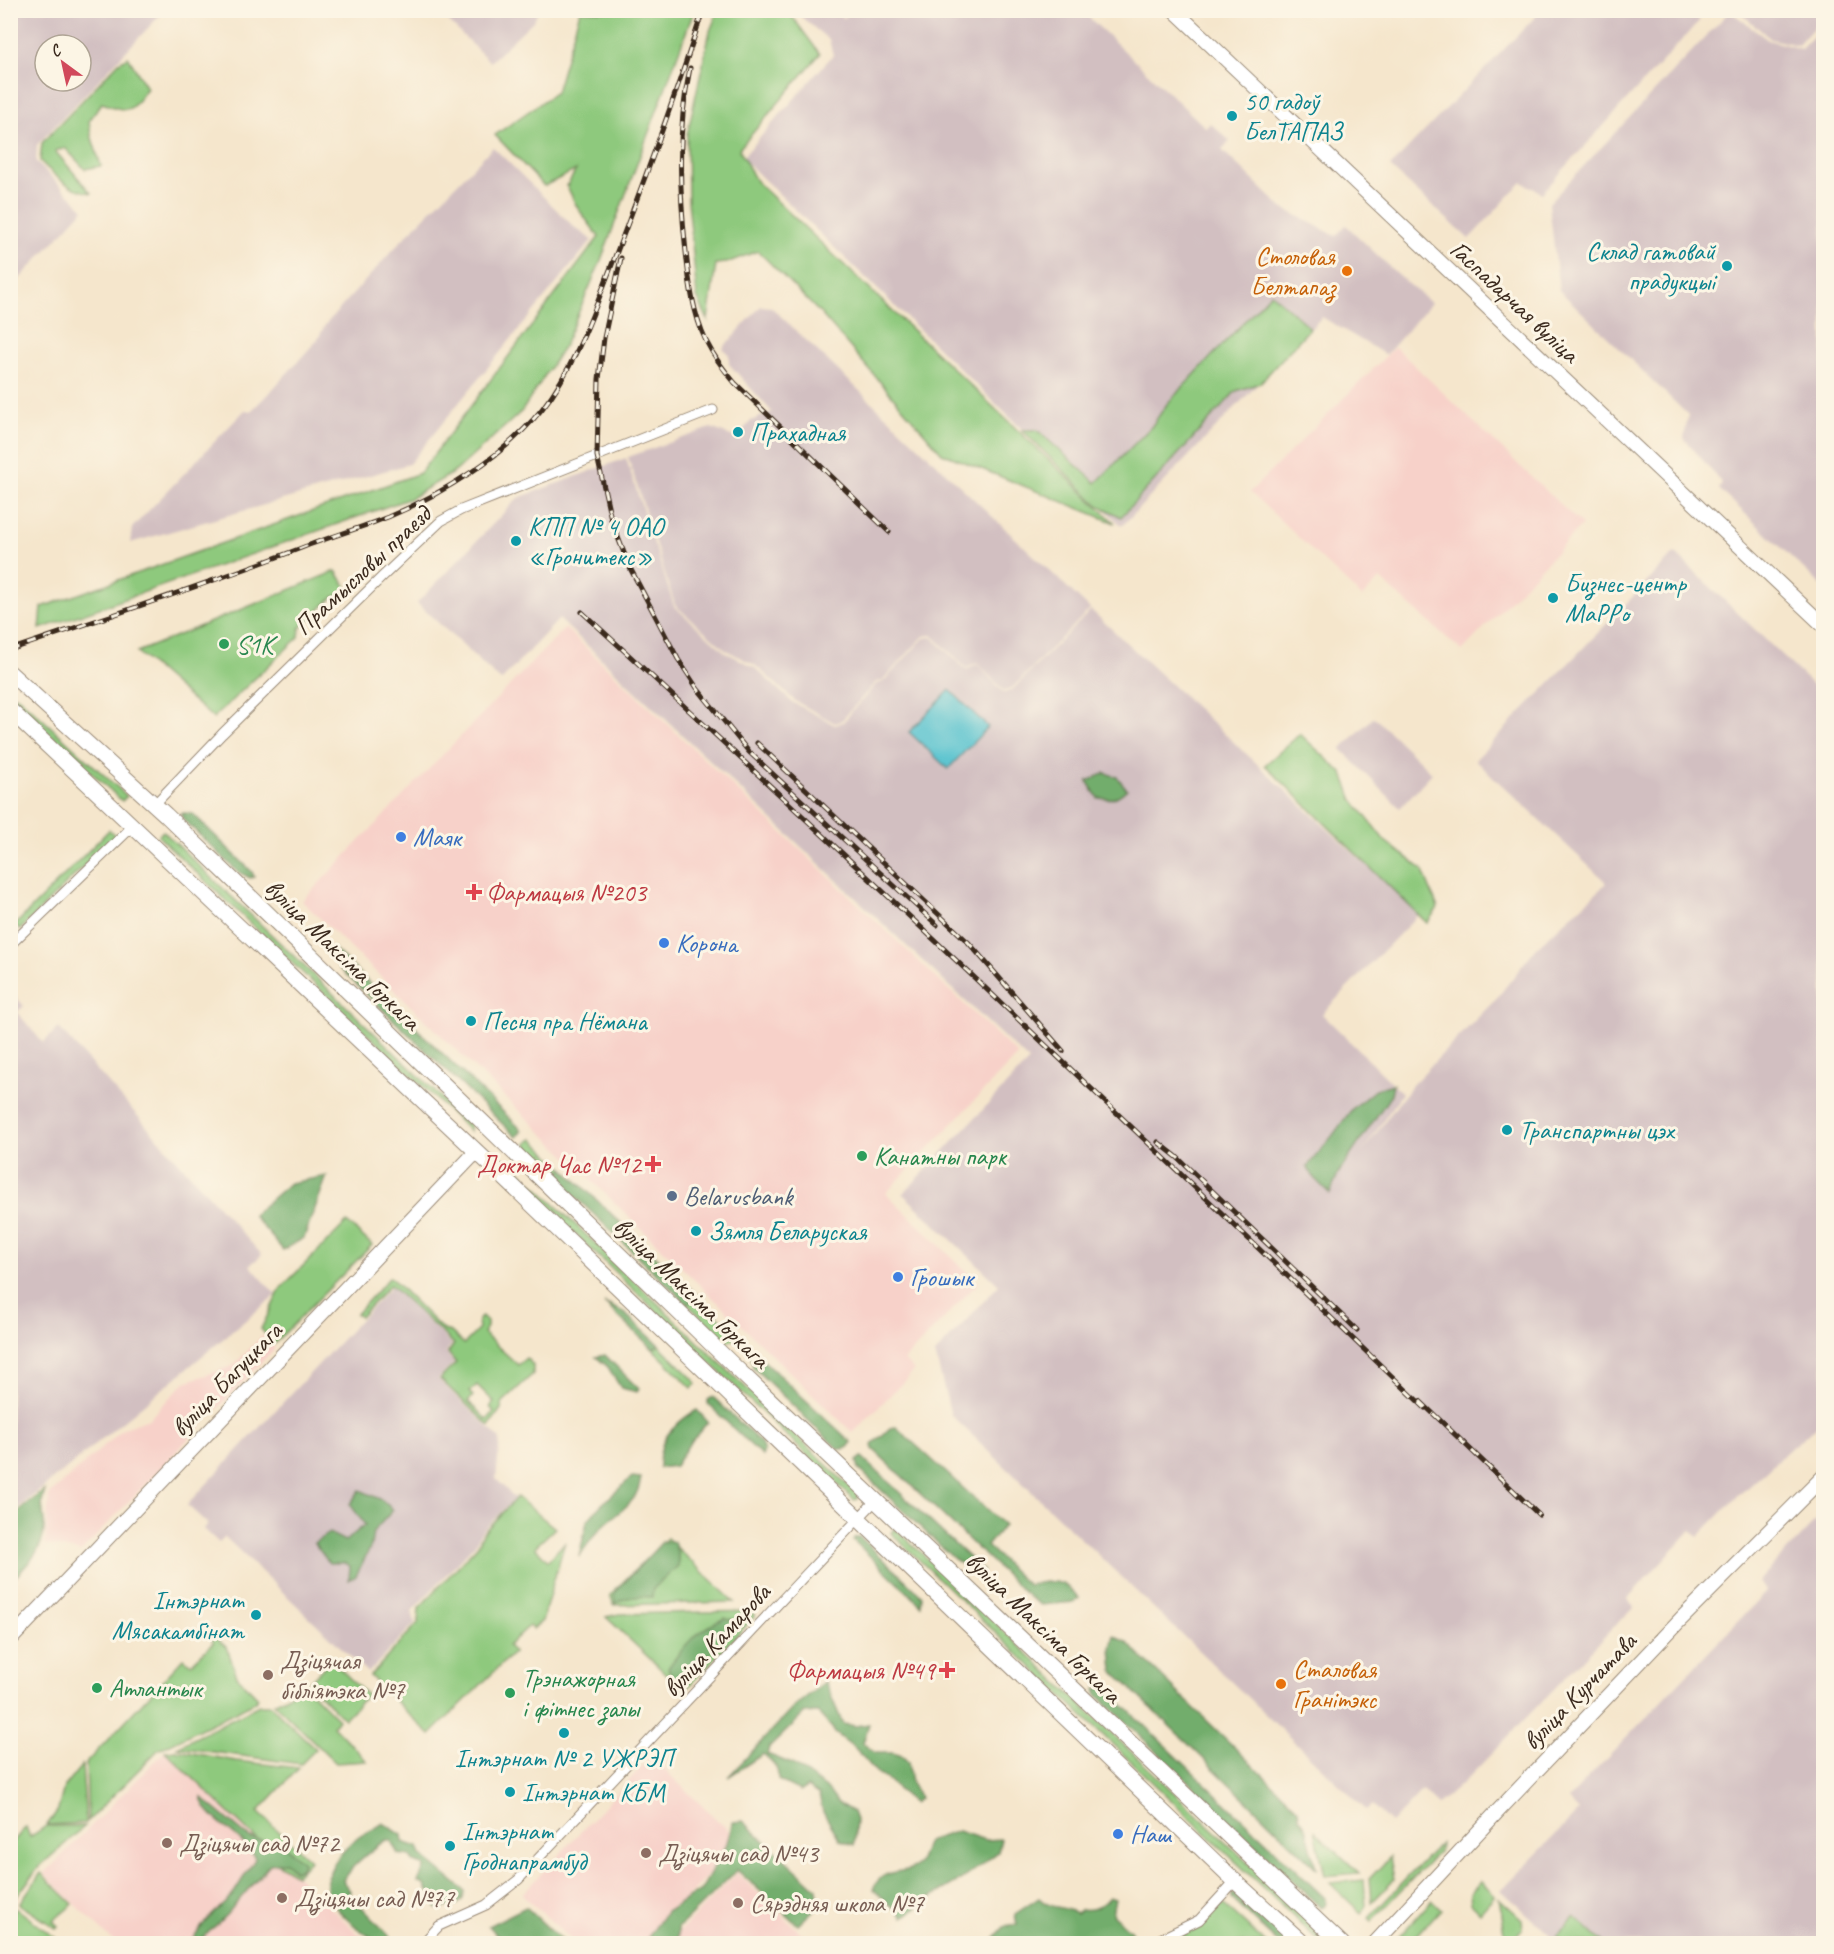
<svg xmlns="http://www.w3.org/2000/svg" width="1834" height="1954" font-family="Caveat,sans-serif">
<style>
.built{fill:#f7d1c9}
.industrial{fill:#d2bfc1;fill-rule:evenodd}
.green{fill:#8ec97d;stroke:#647a4e;stroke-width:1.5;fill-rule:evenodd}
.forest{fill:#72ad6c;stroke:#566c45;stroke-width:1.5}
.water{fill:#56c2cf;stroke:#487676;stroke-width:1.5}
.lines{fill:none;stroke-linecap:round;stroke-linejoin:round}
.street-casing{stroke:#988875;stroke-width:11}
.secondary-casing{stroke:#988875;stroke-width:16}
.primary-casing{stroke:#988875;stroke-width:17}
.street{stroke:#fff;stroke-width:9}
.secondary{stroke:#fff;stroke-width:14}
.primary{stroke:#fff;stroke-width:15}
.rail-casing{stroke:#3b2a1e;stroke-width:5}
.rail{stroke:#fcf5e5;stroke-width:3;stroke-dasharray:9;stroke-linecap:butt}
.culture-dot{fill:#0f9aa8;stroke:#fcf5e5;stroke-width:2}
.food-dot{fill:#e8710a;stroke:#fcf5e5;stroke-width:2}
.leisure-dot{fill:#2e9e5b;stroke:#fcf5e5;stroke-width:2}
.shop-dot{fill:#3f7fe0;stroke:#fcf5e5;stroke-width:2}
.health-dot{fill:#e0444e;stroke:#fcf5e5;stroke-width:2}
.service-dot{fill:#5c6f8a;stroke:#fcf5e5;stroke-width:2}
.education-dot{fill:#8d6e63;stroke:#fcf5e5;stroke-width:2}
.labels{text-anchor:middle;stroke-width:6;stroke-linejoin:round;paint-order:stroke}
.culture-label{font-size:26px;fill:#0d838f;stroke:#fcf5e5;text-anchor:start}
.food-label{font-size:26px;fill:#c56008;stroke:#fcf5e5;text-anchor:end}
.street-label{font-size:26px;fill:#3b2a1e;stroke:#fcf5e5}
.leisure-label{font-size:26px;fill:#27864d;stroke:#fcf5e5;text-anchor:start}
.shop-label{font-size:26px;fill:#366cbe;stroke:#fcf5e5;text-anchor:start}
.health-label{font-size:26px;fill:#be3a42;stroke:#fcf5e5;text-anchor:end}
.service-label{font-size:26px;fill:#4e5e75;stroke:#fcf5e5;text-anchor:start}
.education-label{font-size:26px;fill:#785e54;stroke:#fcf5e5;text-anchor:start}
</style>
<rect width="100%" height="100%" fill="#fcf5e5"/>
<filter id="ink" filterUnits="userSpaceOnUse"><feTurbulence type="fractalNoise" baseFrequency=".0167" numOctaves="2"/><feDisplacementMap in="SourceGraphic" scale="12" xChannelSelector="R" yChannelSelector="G"/><feConvolveMatrix kernelMatrix="1 2 1 2 8 2 1 2 1" color-interpolation-filters="sRGB"/></filter>
<filter id="wash" filterUnits="userSpaceOnUse"><feTurbulence type="fractalNoise" baseFrequency=".008" numOctaves="4" result="noise"/><feDisplacementMap in="SourceGraphic" scale="24" xChannelSelector="R" yChannelSelector="G"/><feGaussianBlur stdDeviation="1.35" result="paint"/><feColorMatrix in="noise" values="0 0 0 0 0 0 0 0 0 0 0 0 0 0 0 0 0 1.4 0 .05"/><feComposite in="paint" operator="in"/></filter>
<g filter="url(#wash)">
<rect width="100%" height="100%" fill="#f5e6cc"/>
<!-- built -->
<g class="built">
<path d="M1395,347L1582,525L1462,651L1380,579L1362,597L1250,492Z"/>
<path d="M565,628L1018,1055L886,1193L978,1283L904,1360L914,1371L853,1433L302,901Z"/>
<path d="M262,1336L275,1348L81,1552L45,1544L49,1495L124,1428L149,1419L185,1382L233,1366Z"/>
<path d="M165,1751L279,1861L277,1864L297,1876L368,1943H115L44,1874Z"/>
<path d="M651,1757L731,1833L735,1847L644,1943H575L522,1894Z"/>
<path d="M737,1873L802,1934L814,1943L667,1944Z"/>
</g>
<!-- industrial -->
<g class="industrial">
<path d="M11,10L164,11L37,145L36,162L84,209L11,288ZM45,45H81V81H45Z"/>
<path d="M851,10L1082,11L1206,128L1210,123L1230,141L1222,150L1282,208L1336,236L1346,225L1397,274L1431,303L1386,355L1322,317L1122,526L742,158L833,55L829,40L794,11H834L844,18Z"/>
<path d="M438,11H538L534,20L490,62Z"/>
<path d="M1541,11H1690L1700,20L1542,193L1522,182L1469,239L1390,167Z"/>
<path d="M1730,11L1768,40L1801,49L1823,26V587L1719,489L1722,483L1684,438L1688,415L1559,290L1549,203Z"/>
<path d="M1738,11H1823V17L1798,45L1771,39Z"/>
<path d="M493,147L574,227L592,240L409,464L130,543L132,528L245,410L251,411L272,390L318,339L325,325L403,239Z"/>
<path d="M761,306L771,307L1090,609L1011,689L1004,691L977,663L966,668L932,635L924,636L882,681L876,682L842,720L835,723L795,701L755,665L726,650L675,605L628,457L711,428L736,438L751,421L772,412L729,364V355L723,348Z"/>
<path d="M626,458L674,606L725,652L754,667L792,702L835,725L843,722L876,684L883,682L924,638L932,637L966,670L977,664L1004,693L1012,690L1091,610L1419,914L1322,1014L1402,1093L1360,1155L1412,1085L1497,998L1536,948L1607,883L1475,760L1675,553L1823,695V1421L1794,1445L1740,1494L1698,1537L1691,1530L1627,1599L1634,1606L1468,1778L1438,1805L1422,1790L1391,1823L1372,1805L1366,1810L951,1415L935,1354L999,1285L903,1194L1029,1061L559,619L501,681L417,603L518,498Z"/>
<path d="M1374,717L1432,773L1400,808L1341,749Z"/>
<path d="M10,991L24,1006L17,1012L43,1043L59,1028L262,1255L250,1265L276,1295L11,1514Z"/>
<path d="M391,1287L452,1344L446,1353L454,1363L438,1379L500,1439L496,1479L515,1498L481,1532L476,1543L412,1611L415,1623L368,1673L225,1537L219,1543L204,1529L208,1524L187,1505Z"/>
<path d="M1823,1513V1943H1559L1501,1890L1579,1811L1568,1799L1766,1592L1758,1582Z"/>
</g>
<!-- green -->
<g class="green">
<path d="M580,11H694L600,263L564,346L522,411L456,471L411,498L40,629L42,607L420,473L599,237L577,207L567,186L576,170L544,186L495,135L556,92Z"/>
<path d="M718,11H785L791,15L820,54L739,149L756,181L1115,523L942,453L821,314L758,251L726,263L716,264L708,320L697,297L688,200L687,135L710,31Z"/>
<path d="M128,57L147,88C130,113 130,113 102,103L89,121L91,135L101,166L85,169L65,148L55,151L91,193C68,189 56,177 40,161L42,143L119,62Z"/>
<path d="M1271,293L1310,328L1260,383L1236,391L1121,517L1098,505L1022,430H1037L1096,483L1152,426L1167,404Z"/>
<path d="M336,571L349,591L333,597L300,628L299,637L213,718L137,652Z"/>
<path d="M17,696L127,796L122,801L11,698Z"/>
<path d="M1300,734L1343,774L1353,800L1385,841L1422,869L1438,908L1427,923L1265,765Z"/>
<path d="M109,830L115,835L20,930L15,925Z"/>
<path d="M163,831L470,1125V1131L158,836Z"/>
<path d="M533,1139L564,1169L559,1172L556,1178L527,1149V1143Z"/>
<path d="M509,1161L858,1495V1499L854,1500L504,1166Z"/>
<path d="M347,1222L372,1245L274,1344L261,1329L281,1288Z"/>
<path d="M390,1277L443,1330L451,1332L464,1344L479,1329L478,1321L482,1316L487,1321V1327L483,1333L518,1365L526,1358L533,1365V1374L503,1402L501,1409L489,1426L440,1379L456,1363L448,1353L454,1344L390,1285L360,1317L356,1314ZM477,1385L494,1402L490,1407L494,1412L487,1420L468,1401L473,1396L469,1392Z"/>
<path d="M698,1296L740,1338L727,1341L687,1304Z"/>
<path d="M659,1345L694,1380L696,1384L692,1388L653,1349Z"/>
<path d="M517,1497L555,1528L535,1547L548,1561L565,1542L542,1621L533,1629L529,1626L508,1646L514,1652L430,1735L370,1676L418,1623L419,1608L478,1545L483,1533Z"/>
<path d="M895,1528L1325,1936L1320,1942L891,1533Z"/>
<path d="M667,1538L734,1602L614,1605L610,1595Z"/>
<path d="M751,1611L755,1616L684,1691L606,1617L619,1614Z"/>
<path d="M210,1633L227,1648L237,1676L257,1697L255,1702L158,1750L88,1821L86,1763L184,1658L191,1664L213,1643Z"/>
<path d="M331,1660L367,1695L344,1719L308,1683Z"/>
<path d="M305,1686L338,1719L333,1726L367,1761L336,1763L274,1703Z"/>
<path d="M259,1705H270L316,1749L301,1764L177,1747Z"/>
<path d="M176,1750L236,1761L299,1768L258,1812L310,1860L296,1875L278,1864L280,1862L165,1751Z"/>
<path d="M82,1765L86,1823L47,1825L58,1810L64,1787Z"/>
<path d="M46,1826H85L39,1867L14,1900L11,1897V1844L26,1827L30,1837Z"/>
<path d="M1315,1831L1359,1873L1325,1876Z"/>
<path d="M1440,1843L1439,1851L1372,1921L1369,1918Z"/>
<path d="M1390,1857L1394,1880L1372,1902L1370,1878Z"/>
<path d="M41,1873L73,1904L53,1921L58,1926L56,1928L19,1904Z"/>
<path d="M1364,1880L1366,1907L1361,1913L1330,1883Z"/>
<path d="M1481,1881L1495,1895L1480,1912L1471,1903L1470,1893Z"/>
<path d="M1499,1898L1522,1919L1523,1929L1513,1940L1505,1933Z"/>
<path d="M1432,1900L1441,1909L1410,1943H1404L1398,1938Z"/>
<path d="M1223,1904L1266,1943H1167L1200,1927Z"/>
<path d="M16,1908L58,1940L52,1943H11V1916Z"/>
<path d="M1575,1917L1603,1943H1566L1557,1936Z"/>
</g>
<!-- forest -->
<g class="forest">
<path d="M1105,773L1117,777L1127,789C1117,799 1111,800 1098,798L1087,781Z"/>
<path d="M184,813L193,814L252,872L254,877L250,878L237,871L183,819L181,814Z"/>
<path d="M333,948L522,1130L517,1137L514,1135L340,969L330,953Z"/>
<path d="M1393,1084L1391,1095L1338,1174L1330,1194L1313,1177L1307,1167L1333,1135L1352,1109L1376,1089Z"/>
<path d="M564,1169L698,1296L687,1304L556,1178L559,1171Z"/>
<path d="M327,1176L304,1238L283,1250L253,1215L290,1183Z"/>
<path d="M604,1303L623,1312L659,1345L653,1349Z"/>
<path d="M754,1352L851,1442C849,1449 845,1449 838,1449L753,1367L751,1358Z"/>
<path d="M605,1355L639,1389L637,1392L621,1388L608,1367L596,1357Z"/>
<path d="M713,1397L760,1442L764,1451L762,1456L708,1404V1400Z"/>
<path d="M697,1410L708,1422L689,1444L675,1466L659,1468C659,1462 659,1455 661,1449C664,1433 684,1417 697,1410Z"/>
<path d="M896,1427L1004,1525L987,1546L1028,1585C1053,1580 1062,1578 1079,1598L1075,1602L1041,1605L1030,1598L873,1449L872,1445L890,1428Z"/>
<path d="M862,1457L983,1571L981,1575L954,1559L859,1469L857,1461Z"/>
<path d="M632,1477L641,1478C637,1502 627,1505 610,1520C597,1530 588,1543 579,1557L587,1521L600,1506Z"/>
<path d="M45,1490C40,1507 43,1506 44,1522C46,1549 28,1564 11,1581V1517Z"/>
<path d="M360,1490L382,1500L393,1510L373,1532L371,1546L356,1576L349,1580L350,1566L344,1563H329L314,1543L329,1533L345,1541L365,1525L350,1504Z"/>
<path d="M855,1537H860L922,1596L921,1605L853,1540Z"/>
<path d="M662,1542H674L678,1554V1566L653,1589L652,1597C639,1596 626,1596 615,1604L614,1594Z"/>
<path d="M725,1618L741,1622L680,1685L674,1681L668,1668C687,1642 695,1632 725,1618Z"/>
<path d="M1114,1635L1126,1642L1298,1809L1299,1817L1306,1827L1316,1868L1113,1671L1111,1648Z"/>
<path d="M825,1682L843,1724L856,1726L869,1724L863,1743L875,1753H893L902,1756L908,1762L911,1783L920,1798L913,1803L889,1781L876,1772L855,1748L835,1733L832,1728L818,1713H805L769,1748L767,1754L792,1764L811,1777L826,1788L838,1803L853,1812L856,1820L854,1845L840,1840L823,1812L819,1795L807,1787L800,1791L778,1780C779,1767 773,1762 763,1754L728,1777L794,1707Z"/>
<path d="M1104,1687L1325,1898V1906L1321,1908L1096,1694V1689Z"/>
<path d="M201,1797L250,1838L284,1846L303,1862L301,1868L295,1871L285,1862L270,1864L227,1914L198,1943H189L206,1921L232,1896L255,1859C244,1835 204,1819 201,1797Z"/>
<path d="M743,1821L817,1889L819,1905L798,1925L737,1870L678,1928V1943H644L666,1912L701,1890L726,1846L733,1822Z"/>
<path d="M383,1823L402,1835L403,1842L418,1847L421,1855L465,1891C463,1908 450,1906 437,1909L425,1885L418,1882L425,1866L414,1862L410,1856L398,1854L391,1841L386,1840C375,1847 346,1870 343,1881L350,1891L349,1897L358,1903L396,1943C376,1944 363,1933 348,1920C342,1914 330,1903 328,1895C322,1872 342,1850 359,1837C367,1831 376,1829 383,1823Z"/>
<path d="M958,1831L985,1840L1001,1839L998,1852L967,1876L931,1897L904,1917L873,1889C884,1864 906,1877 918,1864C922,1858 924,1847 927,1841Z"/>
<path d="M1232,1894H1240L1291,1943H1278L1232,1899Z"/>
<path d="M1109,1897L1115,1899L1112,1914L1131,1931L1135,1943H990L1004,1927L1017,1925L1015,1914L1039,1898C1051,1910 1061,1905 1076,1913L1081,1909C1094,1911 1100,1907 1109,1897Z"/>
<path d="M526,1907L564,1943H535L534,1941C514,1948 501,1941 488,1926Z"/>
</g>
<!-- water -->
<path class="water" d="M950,690L988,727L948,769L909,732Z"/>
</g>
<g filter="url(#ink)">
<g class="lines">
<!-- street casing -->
<g class="street-casing">
<g id="street">
<path d="M154,805L222,734L382,577L441,521L461,510L713,410"/>
<path d="M10,945L133,826"/>
<path d="M422,1944L439,1926L486,1905L518,1880L876,1500"/>
<path d="M1150,1944L1199,1920L1235,1881"/>
</g>
</g>
<!-- secondary casing -->
<g class="secondary-casing">
<g id="secondary">
<path d="M1174,10L1824,626"/>
<path d="M10,1640L476,1152"/>
<path d="M1374,1944L1497,1812L1681,1619L1824,1476"/>
</g>
</g>
<!-- primary casing -->
<g class="primary-casing">
<g id="primary">
<path d="M10,673L166,815L731,1363L1342,1944"/>
<path d="M10,710L494,1168L1235,1881L1304,1944"/>
</g>
</g>
<!-- street -->
<use href="#street" class="street"/>
<!-- secondary -->
<use href="#secondary" class="secondary"/>
<!-- primary -->
<use href="#primary" class="primary"/>
<!-- rail casing -->
<g class="rail-casing">
<g id="rail">
<path d="M690,68C677,131 679,188 686,252C689,281 693,314 706,341C714,357 724,370 735,383L889,532"/>
<path d="M621,258L604,338L599,379L597,456L611,519L629,566L678,659L697,688L749,752L937,925"/>
<path d="M582,612C867,873 1146,1140 1425,1408"/>
<path d="M10,650C106,617 202,586 296,550C326,538 358,529 388,517C442,494 505,456 542,409C576,365 593,313 613,262C645,179 676,95 703,10"/>
<path d="M757,743L968,942L1063,1051"/>
<path d="M1158,1142L1177,1157L1357,1330"/>
<path d="M1420,1401L1539,1515"/>
</g>
</g>
<!-- rail -->
<use href="#rail" class="rail"/>
</g>
</g>
<!-- markers -->
<g class="culture-dot">
<circle cx="1232" cy="116" r="6"/>
<circle cx="1727" cy="266" r="6"/>
<circle cx="738" cy="432" r="6"/>
<circle cx="516" cy="541" r="6"/>
<circle cx="1553" cy="598" r="6"/>
<circle cx="471" cy="1021" r="6"/>
<circle cx="1507" cy="1130" r="6"/>
<circle cx="696" cy="1231" r="6"/>
<circle cx="256" cy="1615" r="6"/>
<circle cx="564" cy="1733" r="6"/>
<circle cx="510" cy="1792" r="6"/>
<circle cx="450" cy="1846" r="6"/>
</g>
<g class="food-dot">
<circle cx="1347" cy="271" r="6"/>
<circle cx="1281" cy="1684" r="6"/>
</g>
<g class="leisure-dot">
<circle cx="224" cy="644" r="6"/>
<circle cx="862" cy="1156" r="6"/>
<circle cx="97" cy="1688" r="6"/>
<circle cx="510" cy="1693" r="6"/>
</g>
<g class="shop-dot">
<circle cx="401" cy="837" r="6"/>
<circle cx="664" cy="943" r="6"/>
<circle cx="898" cy="1277" r="6"/>
<circle cx="1118" cy="1834" r="6"/>
</g>
<g class="health-dot">
<path d="M471 883h6v6h6v6h-6v6h-6v-6h-6v-6h6z"/>
<path d="M650 1155h6v6h6v6h-6v6h-6v-6h-6v-6h6z"/>
<path d="M944 1661h6v6h6v6h-6v6h-6v-6h-6v-6h6z"/>
</g>
<circle class="service-dot" cx="672" cy="1196" r="6"/>
<g class="education-dot">
<circle cx="268" cy="1675" r="6"/>
<circle cx="167" cy="1843" r="6"/>
<circle cx="646" cy="1853" r="6"/>
<circle cx="282" cy="1898" r="6"/>
<circle cx="738" cy="1903" r="6"/>
</g>
<g class="labels">
<!-- culture labels -->
<g class="culture-label">
<text x="1244" y="110">50 гадоў<tspan x="1244" dy="30">БелТАПАЗ</tspan></text>
<text x="1715" y="260" text-anchor="end">Склад гатовай<tspan x="1715" dy="30">прадукцыі</tspan></text>
<text x="750" y="441">Прахадная</text>
<text x="528" y="535">КПП № 4 ОАО<tspan x="528" dy="30">«Гронитекс»</tspan></text>
<text x="1565" y="592">Бизнес-центр<tspan x="1565" dy="30">МаРРо</tspan></text>
<text x="483" y="1030">Песня пра Нёмана</text>
<text x="1519" y="1139">Транспартны цэх</text>
<text x="708" y="1240">Зямля Беларуская</text>
<text x="244" y="1609" text-anchor="end">Інтэрнат<tspan x="244" dy="30">Мясакамбінат</tspan></text>
<text x="564" y="1767" text-anchor="middle">Інтэрнат № 2 УЖРЭП</text>
<text x="522" y="1801">Інтэрнат КБМ</text>
<text x="462" y="1840">Інтэрнат<tspan x="462" dy="30">Гроднапрамбуд</tspan></text>
</g>
<!-- food labels -->
<g class="food-label">
<text x="1335" y="265">Столовая<tspan x="1335" dy="30">Белтапаз</tspan></text>
<text x="1293" y="1678" text-anchor="start">Сталовая<tspan x="1293" dy="30">Гранітэкс</tspan></text>
</g>
<!-- street labels -->
<g class="street-label">
<text transform="translate(1515 301) rotate(43)" y="9">Гаспадарчая вуліца</text>
<text transform="translate(362 570) rotate(-43)" y="9">Прамысловы праезд</text>
<text transform="translate(343 954) rotate(44)" y="9">вуліца Максіма Горкага</text>
<text transform="translate(692 1292) rotate(44)" y="9">вуліца Максіма Горкага</text>
<text transform="translate(226 1379) rotate(-46)" y="9">вуліца Багуцкага</text>
<text transform="translate(1044 1627) rotate(44)" y="9">вуліца Максіма Горкага</text>
<text transform="translate(716 1640) rotate(-47)" y="9">вуліца Камарова</text>
<text transform="translate(1579 1691) rotate(-46)" y="9">вуліца Курчатава</text>
</g>
<!-- leisure labels -->
<g class="leisure-label">
<text x="236" y="653">S1K</text>
<text x="874" y="1165">Канатны парк</text>
<text x="522" y="1687">Трэнажорная<tspan x="522" dy="30">і фітнес залы</tspan></text>
<text x="109" y="1697">Атлантык</text>
</g>
<!-- shop labels -->
<g class="shop-label">
<text x="413" y="846">Маяк</text>
<text x="676" y="952">Корона</text>
<text x="910" y="1286">Грошык</text>
<text x="1130" y="1843">Наш</text>
</g>
<!-- health labels -->
<g class="health-label">
<text x="486" y="901" text-anchor="start">Фармацыя №203</text>
<text x="641" y="1173">Доктар Час №12</text>
<text x="935" y="1679">Фармацыя №49</text>
</g>
<!-- service labels -->
<g class="service-label">
<text x="684" y="1205">Belarusbank</text>
</g>
<!-- education labels -->
<g class="education-label">
<text x="280" y="1669">Дзіцячая<tspan x="280" dy="30">бібліятэка №7</tspan></text>
<text x="179" y="1852">Дзіцячы сад №72</text>
<text x="658" y="1862">Дзіцячы сад №43</text>
<text x="294" y="1907">Дзіцячы сад №77</text>
<text x="750" y="1912">Сярэдняя школа №7</text>
</g>
</g>
<!-- margin -->
<rect width="1834" height="1954" fill="none" stroke="#fcf5e5" stroke-width="36"/>
<!-- north arrow -->
<g transform="translate(63 63) rotate(327)"><circle r="28" fill="#fcf5e5" stroke="#afa495" stroke-width="1.5"/>
<path d="M0-4.5L10 22L0 15L-10 22Z" fill="#d1495b"/>
<text y="-9" font-size="16" font-weight="bold" text-anchor="middle" fill="#3b2a1e">С</text>
</g>
</svg>
